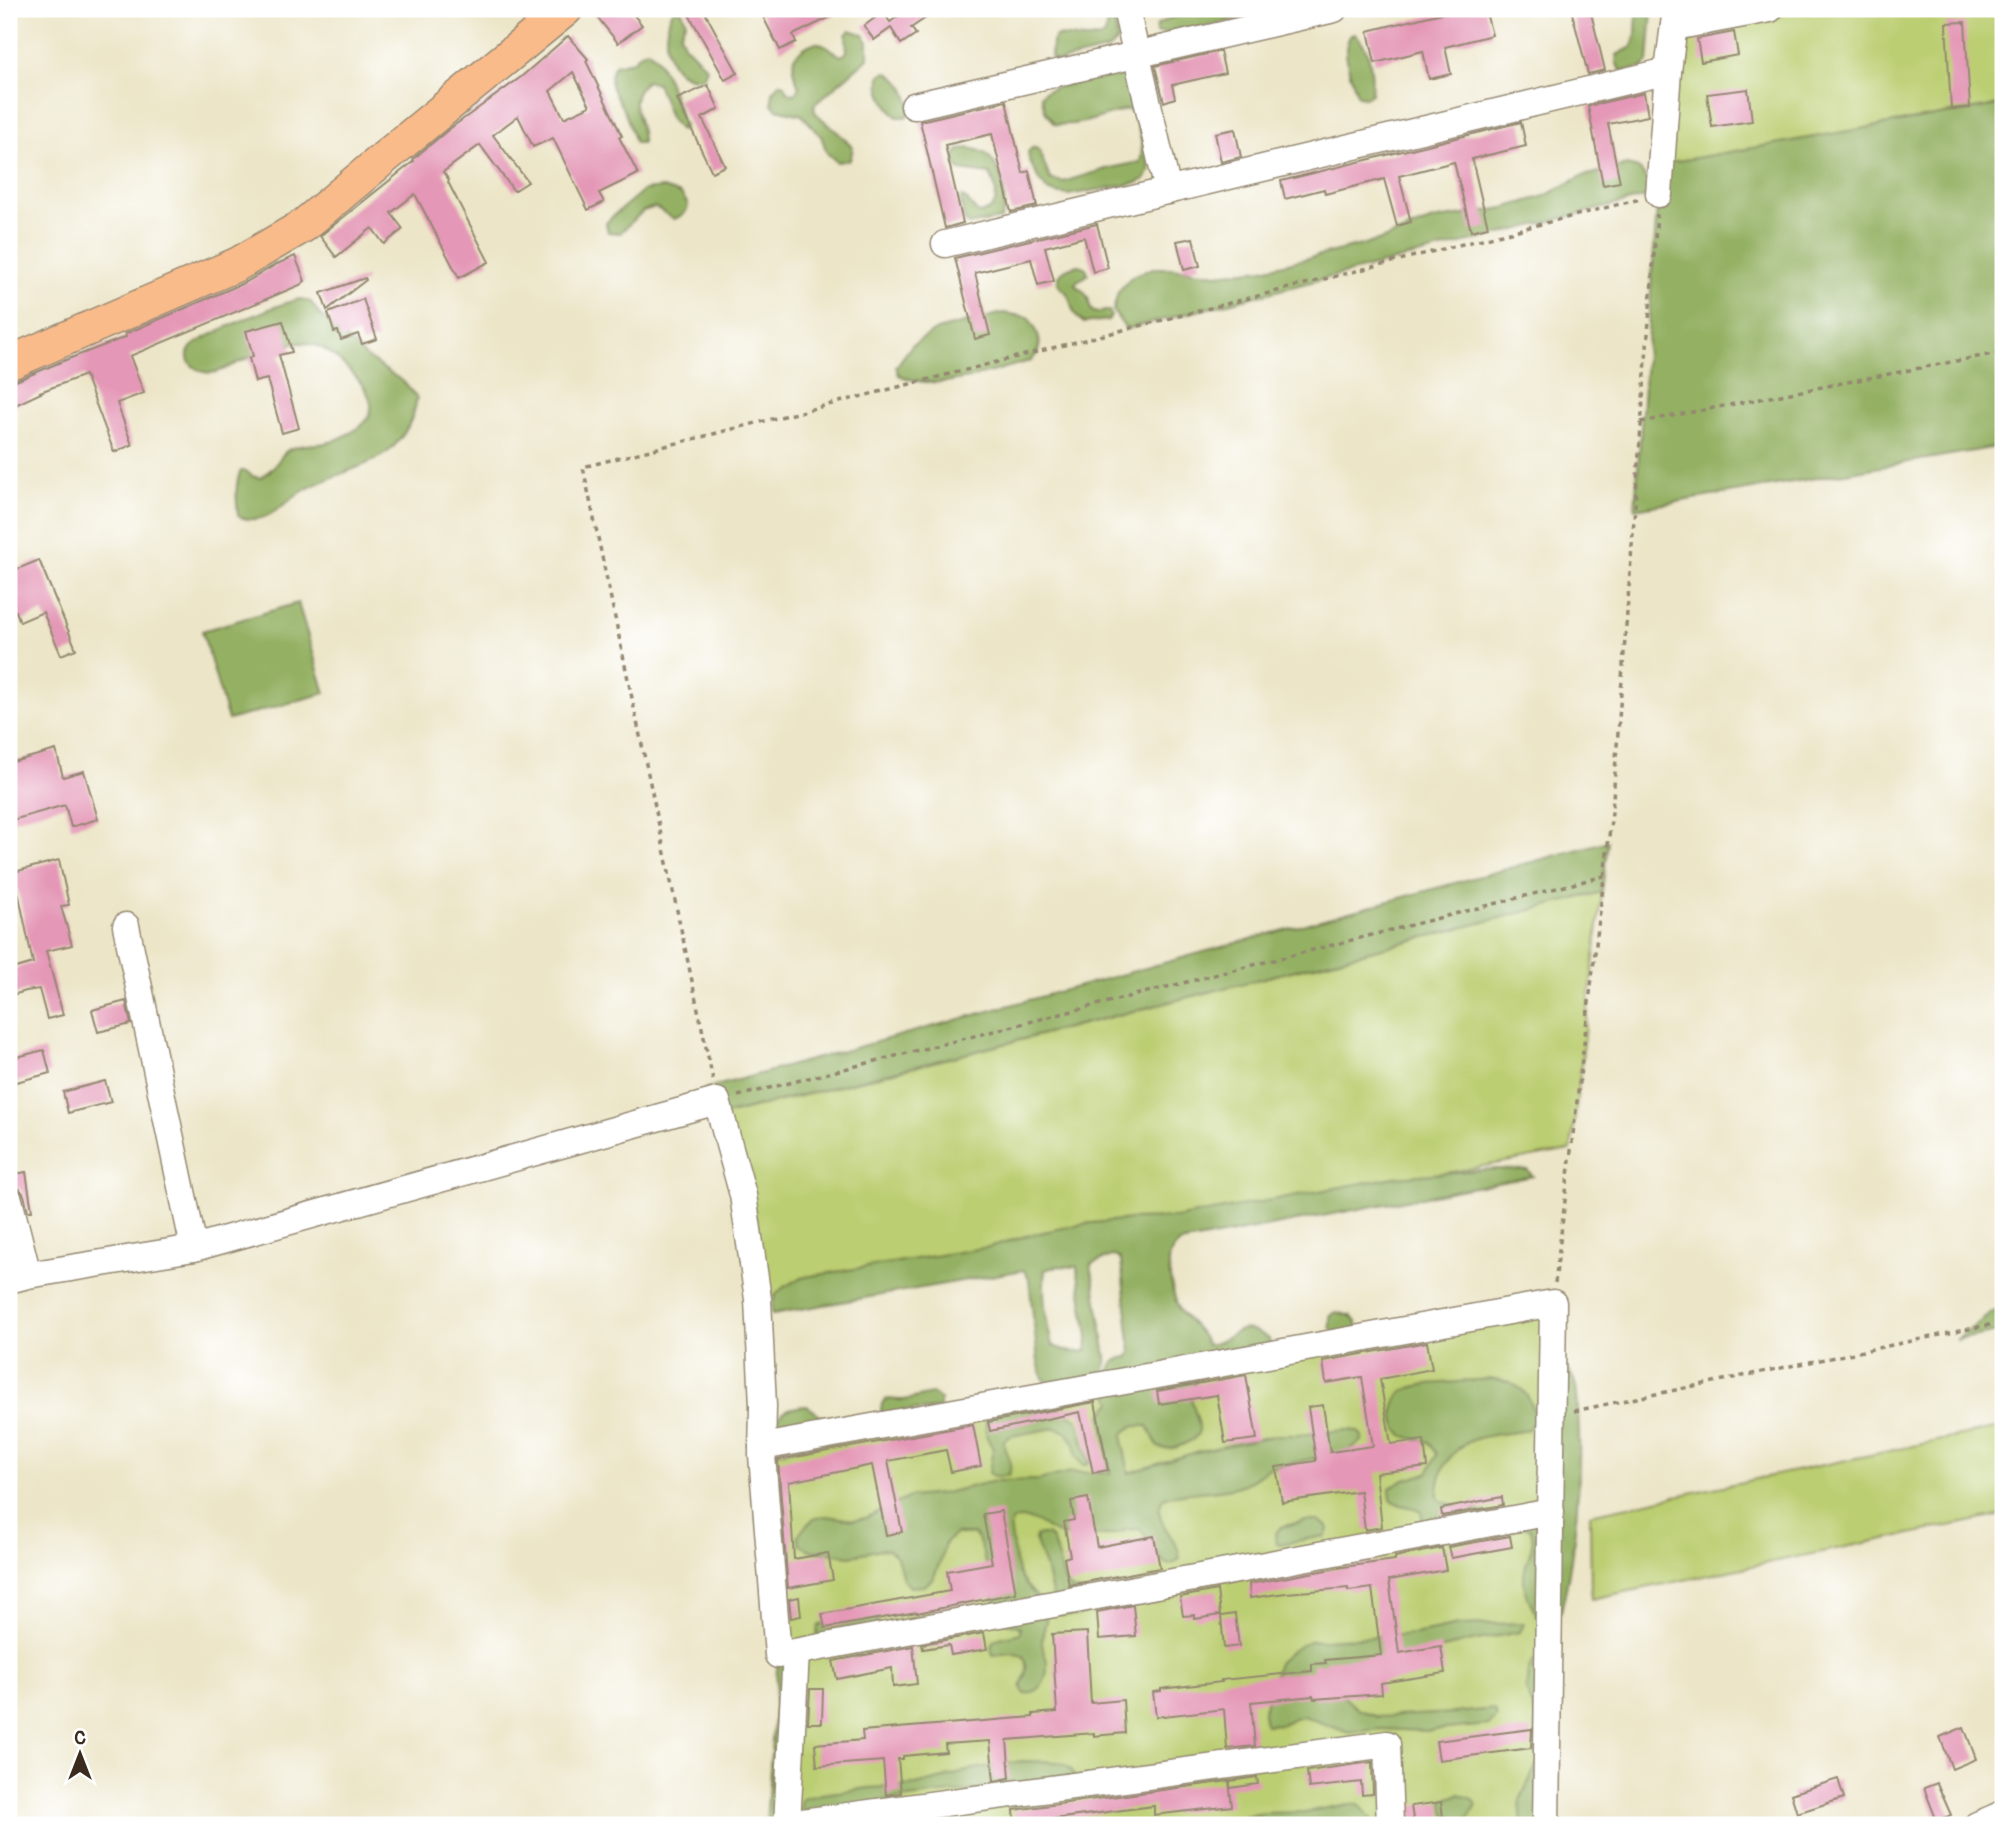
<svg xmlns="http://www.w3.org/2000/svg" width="2012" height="1834" font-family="Pangolin,sans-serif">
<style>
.green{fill:#bbce71;stroke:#7b7c48;stroke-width:2}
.forest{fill:#94b163;stroke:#686e40;stroke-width:2;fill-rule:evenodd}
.building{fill:#e497b6;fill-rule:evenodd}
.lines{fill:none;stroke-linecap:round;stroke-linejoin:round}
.minor-casing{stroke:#948872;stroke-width:29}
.major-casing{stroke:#948872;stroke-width:36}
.path{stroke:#948872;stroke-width:3.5;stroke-dasharray:5 5;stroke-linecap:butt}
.minor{stroke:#fff;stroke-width:26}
.major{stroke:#fabb8b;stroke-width:33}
</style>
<rect width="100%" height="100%" fill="#fff"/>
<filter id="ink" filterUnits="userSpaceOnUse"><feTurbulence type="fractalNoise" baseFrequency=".0143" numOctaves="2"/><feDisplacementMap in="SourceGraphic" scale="14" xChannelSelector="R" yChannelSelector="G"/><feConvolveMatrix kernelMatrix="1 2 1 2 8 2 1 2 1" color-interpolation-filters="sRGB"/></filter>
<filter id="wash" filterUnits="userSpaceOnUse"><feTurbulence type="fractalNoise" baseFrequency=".00686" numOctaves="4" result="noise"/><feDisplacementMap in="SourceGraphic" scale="28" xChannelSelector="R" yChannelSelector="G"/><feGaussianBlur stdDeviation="1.57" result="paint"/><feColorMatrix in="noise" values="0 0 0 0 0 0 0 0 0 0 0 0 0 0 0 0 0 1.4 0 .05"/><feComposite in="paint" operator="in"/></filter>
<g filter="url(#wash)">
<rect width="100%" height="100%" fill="#ece5c7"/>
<!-- green -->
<g class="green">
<path d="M1770,9H2003V104L1661,164L1674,27Z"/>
<path d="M1602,892L1571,1150L758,1299L722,1116Z"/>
<path d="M1553,1303L1546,1825H787L778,1655L762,1455Z"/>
<path d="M2003,1427V1515L1591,1599L1590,1514Z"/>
</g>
<!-- forest -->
<g class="forest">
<path d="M674,9H681L686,21L680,34L684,44L707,68L703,78C665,81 658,35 674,9Z"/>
<path d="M1104,9H1114L1117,41L1109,49L1057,62L1051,57L1052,42L1057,36C1073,36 1088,43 1104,36L1107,28Z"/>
<path d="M1215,9H1249L1238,19L1181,32L1156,33L1157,25L1170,18Z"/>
<path d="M1637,9H1652L1648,62L1642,68L1621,71L1616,63L1617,55L1632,47L1636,34Z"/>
<path d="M850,30L863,34L868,42V58L814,105L815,112C827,125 843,134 853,149L850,160L837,162L827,153L821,136L802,115L777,109L772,104V92L780,83L785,85L788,93L795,94L799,87L793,70L794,57C803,48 813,38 827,46C834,50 834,54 842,56L847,52L846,35Z"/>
<path d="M1355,34C1371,47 1373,75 1371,94L1366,97L1358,96C1352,80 1339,49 1351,35Z"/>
<path d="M647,50L656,57L668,80L684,126L683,130L679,129L671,120L657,83L646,81C623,104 643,116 642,143H635C631,132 629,121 624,111C616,95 603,81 615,65L633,61L638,55Z"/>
<path d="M887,72C903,81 908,92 911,110L906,117H897C887,106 875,90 881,74Z"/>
<path d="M1121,72L1131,75L1150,170L1145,179L1137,183L1068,195L1056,193L1047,190L1037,176L1029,160L1028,152L1033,147L1039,150L1050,179L1063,182L1106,169L1140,162C1145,144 1138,130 1133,113L1127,109C1103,116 1080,127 1054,124L1045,111L1041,96L1044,92L1051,89L1102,75Z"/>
<path d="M2003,104V446L1635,509L1658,194L1126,329L1113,311L1118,292L1132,276L1153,268H1172L1217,274L1263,269L1378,241L1433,220L1504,208L1545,196L1580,177L1627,165L1638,168L1658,193L1661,164Z"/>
<path d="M969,148C977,150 985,151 990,158C1002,171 1009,202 1001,219L968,225L964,219L961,200L962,197L966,199L978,213C1001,213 998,190 990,174L960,170L955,164V155L959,150Z"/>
<path d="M663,188L681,194L688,204C688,213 681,216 674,219L655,207L643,211L620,233L608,232L606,223L614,215L644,190Z"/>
<path d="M1078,265C1084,266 1087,267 1088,274L1082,279L1077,281L1075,285L1084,292L1088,298L1091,310L1096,313L1105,311H1109L1111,316L1108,320L1084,323C1070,312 1074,309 1068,295C1066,291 1062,290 1060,287C1052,273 1069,267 1078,265Z"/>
<path d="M300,299L311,302L319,314L366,357L405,383L417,398C414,417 405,436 390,450C371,466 333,475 310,487C294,494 280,511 264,517C256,520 244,520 238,516C237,501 234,485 241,471H246L252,476L260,478C266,474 271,470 276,464C281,458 282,453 290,449C300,444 315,445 326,443C333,442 340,438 346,435C383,418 375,395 349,370C335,356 321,342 300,343C287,343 256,355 244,360C230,365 220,375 204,372C200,371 193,367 191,364C187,360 187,353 190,349C197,337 284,302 300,299Z"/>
<path d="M1003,313L1028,317C1038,331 1047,347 1030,361C990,371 939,394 899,375L896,367L912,345L937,330Z"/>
<path d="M298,603L325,693L228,720L202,631Z"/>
<path d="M1608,841L1602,892L712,1118L705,1089Z"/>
<path d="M1494,1169L1527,1170L1533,1176L1180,1243C1177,1246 1174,1248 1172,1251C1164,1264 1174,1303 1183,1315C1192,1325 1202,1332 1207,1345C1235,1342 1235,1315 1269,1339L1271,1349C1258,1354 1206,1368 1200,1375C1173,1405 1222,1429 1184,1444C1176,1448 1167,1450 1158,1447L1148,1426H1133L1123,1433V1444L1129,1473L1196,1452L1277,1435H1298L1346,1430L1357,1431L1362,1436V1441L1349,1450L1267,1469C1238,1498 1200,1487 1163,1498C1152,1518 1169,1530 1177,1547C1179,1550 1179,1555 1180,1559L1174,1563L1168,1565L1164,1562L1141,1530C1130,1527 1120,1533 1109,1535C1095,1537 1078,1536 1064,1535C1043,1533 1038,1512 1012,1521L1010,1526C1013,1541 1013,1560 1019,1574C1024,1587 1039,1595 1045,1610C1049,1621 1042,1630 1042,1642C1042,1647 1044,1652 1046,1657C1049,1674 1045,1692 1025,1694L1021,1688C1024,1676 1030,1668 1023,1656L1012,1653L993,1655C985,1634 1007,1638 1020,1633V1627L1012,1624L934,1613C953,1606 973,1607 992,1607L995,1601C984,1580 988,1551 974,1534H956L945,1543L941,1560L933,1579L923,1586L910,1587L903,1579L897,1557L888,1550L881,1549L850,1556L809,1550L800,1544L798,1535L813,1519L826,1516L854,1520L865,1518L910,1497L940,1494L995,1481L1039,1480L1071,1472L1110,1473L1102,1416L1107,1408L1112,1403L1105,1380C1112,1366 1112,1358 1129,1357L1131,1351L1121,1261L1118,1257L1112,1256L1091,1264L1107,1363L1103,1376L1051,1386L1043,1378L1038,1362L1029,1279L1024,1270L772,1314C770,1292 786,1284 805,1277L989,1247L1029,1235L1082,1224L1131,1219L1175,1218L1394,1177ZM1058,1266L1077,1267L1088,1336L1087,1350C1075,1355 1062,1350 1052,1345C1046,1323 1042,1293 1045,1270Z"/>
<path d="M2003,1309V1331L1956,1340L1993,1312Z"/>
<path d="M1336,1312L1351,1316L1357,1323V1330L1334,1332L1330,1327V1316Z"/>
<path d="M1564,1366C1567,1369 1570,1371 1571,1374C1578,1385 1577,1399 1578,1411C1582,1474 1576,1550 1561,1611L1542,1622C1533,1609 1526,1597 1524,1581C1522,1563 1540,1543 1529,1527L1420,1528L1423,1520L1421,1511C1409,1504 1402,1509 1391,1499L1390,1488C1400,1479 1415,1478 1428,1473L1437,1454L1429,1442C1421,1440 1409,1439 1403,1435C1390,1426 1391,1400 1403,1392C1418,1382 1439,1384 1457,1382C1467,1382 1478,1379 1489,1379C1517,1378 1534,1395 1534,1422L1527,1430C1514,1433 1501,1433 1488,1436C1456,1441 1437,1466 1438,1498L1443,1502L1500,1517L1537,1503Z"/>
<path d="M933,1394L940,1400V1409L881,1413C880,1393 892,1401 904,1400C914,1399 923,1395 933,1394Z"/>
<path d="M1045,1400L1078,1420L1089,1462L1087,1465H1083L1076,1456L1075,1444L1067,1432L1055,1428L1011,1436L1004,1440C1003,1453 1014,1460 1009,1474C1002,1477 996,1478 989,1473L993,1448C983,1435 985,1425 988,1410Z"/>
<path d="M807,1406L828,1420L838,1421L781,1447L772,1426C780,1410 790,1407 807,1406Z"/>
<path d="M1305,1521H1319L1327,1526L1328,1530L1325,1536L1280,1544L1276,1542L1275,1534L1281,1527Z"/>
<path d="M1042,1535L1049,1536L1053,1542L1065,1583L1072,1590L1118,1599L1077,1616H1063L1056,1610L1048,1576L1035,1539L1036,1536Z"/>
<path d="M863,1613L875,1614L879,1625L821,1638L817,1634L818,1627L820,1625Z"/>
<path d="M1519,1623L1524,1624L1520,1632L1472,1641L1345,1672L1341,1694L1357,1709L1377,1717L1454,1713L1494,1709L1497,1717L1489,1725L1425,1731L1380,1729L1349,1733L1303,1716L1294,1718L1282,1724L1265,1725L1263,1713L1278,1663L1291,1651L1309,1641L1415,1634L1458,1625Z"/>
<path d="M796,1652L787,1825H766L778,1655Z"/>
<path d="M1537,1659L1551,1825H1522L1520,1800L1538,1762L1536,1719L1526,1690L1528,1671L1532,1662Z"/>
<path d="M1022,1761C1040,1763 1070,1755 1075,1778L802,1811L801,1805L802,1799L822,1794L869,1788L916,1785L951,1776L973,1769Z"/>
<path d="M1460,1794L1472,1799L1476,1805L1468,1820L1467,1825H1450L1444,1810L1443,1800Z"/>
<path d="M1349,1804L1359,1805L1366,1812L1375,1825H1240V1822L1245,1816L1265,1813L1305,1812Z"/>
</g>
<g id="blocks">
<!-- building -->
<g class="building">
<path d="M591,9H629L642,25L618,43Z"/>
<path d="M686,9H703L738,73L725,80Z"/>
<path d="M759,9H847L793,35L796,42L780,50Z"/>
<path d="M908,9H939L911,28L916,34L901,44L891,28L874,40L864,26L883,12L890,22Z"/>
<path d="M1458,9H1485L1492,35L1445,47L1451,74L1429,79L1423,51L1375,63L1368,31Z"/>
<path d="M1571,9H1590L1605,70L1588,74Z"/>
<path d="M1965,22L1970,108L1951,109L1946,23Z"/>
<path d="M1734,32L1738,55L1701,62L1697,39Z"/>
<path d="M568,36L588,59L586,61L622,136L619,137L638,174L599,193L604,202L588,210L553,138L533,147L518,116L493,135L528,182L514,191L480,145L443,172L449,180L448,182L489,262L459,278L415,194L391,213L403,229L384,244L372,228L336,257L320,236L414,161L413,159L448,130L521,77ZM573,72L590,106L564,118L550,91Z"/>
<path d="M1220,51L1225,73L1172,85L1175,98L1164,102L1155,66Z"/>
<path d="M708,85L719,109L702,118L725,166L712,172L677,99Z"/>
<path d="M1748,89L1752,121L1712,127L1707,94Z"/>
<path d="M1644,93L1648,116L1608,124L1620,182L1603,185L1588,106Z"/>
<path d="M1006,101L1023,173L1029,171L1037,206L1011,212L992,134L945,145L963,223L945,228L920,121Z"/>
<path d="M1521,122L1526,146L1472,159L1488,227L1471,231L1454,162L1399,176L1411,222L1397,226L1384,179L1325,194L1324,189L1285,199L1281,181Z"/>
<path d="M1235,129L1241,157L1221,162L1215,133Z"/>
<path d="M1097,224L1108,268L1093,272L1084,237L1045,247L1054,281L1038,285L1031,259L975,273L990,335L975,339L955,258Z"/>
<path d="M1193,238L1200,266L1184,270L1177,241Z"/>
<path d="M295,256L305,281L300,285L130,356L144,393L117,403L132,445L114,452L85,375L40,392L41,393L9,408V384L63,361L126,337L125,334L246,282L277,264Z"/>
<path d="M365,278L366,280L327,310L321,293Z"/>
<path d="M363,299L377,339L362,344L358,334L341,340L338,331L334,332L328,313Z"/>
<path d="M283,321L292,352L279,355L299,428L282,433L267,379L255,382L249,358L253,356L246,331Z"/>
<path d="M39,560L76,649L61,655L43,612L20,622L16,611L9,614V587L15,584L10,572Z"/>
<path d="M56,750L63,777L84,771L98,819L71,827L65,805L9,821V763Z"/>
<path d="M59,860L69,905L61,906L72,945L46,951L63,1015L47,1019L39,989L26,991L9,996V970L33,963L14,872Z"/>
<path d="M126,1001L131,1024L98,1032L92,1010Z"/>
<path d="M44,1050L50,1073L9,1084V1059Z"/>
<path d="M105,1081L111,1102L68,1113L63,1092Z"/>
<path d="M26,1172L32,1211H28L24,1195L20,1189L12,1185L10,1175Z"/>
<path d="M1427,1342L1432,1369L1380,1379L1391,1444L1424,1440L1427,1467L1376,1473L1382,1527L1365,1530L1360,1491L1282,1502L1276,1467L1316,1461L1308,1407L1323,1405L1330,1452L1373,1446L1362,1377L1326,1383L1323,1361Z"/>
<path d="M1246,1375L1257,1439L1225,1443L1217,1395L1159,1404L1157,1391Z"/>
<path d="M1095,1402L1108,1470L1093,1473L1080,1412L990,1431L988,1422Z"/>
<path d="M973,1425L981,1466L951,1472L946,1450L888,1461L902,1532L886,1535L872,1465L789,1482L794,1559L828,1553L833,1580L788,1588L778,1460Z"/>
<path d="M1502,1497L1503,1505L1442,1516L1441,1509Z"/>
<path d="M1088,1498L1097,1547L1154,1536L1160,1568L1069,1585L1064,1558L1070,1556L1064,1522L1074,1520L1071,1501Z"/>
<path d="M1001,1511L1016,1593L917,1613V1612L825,1628L822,1614L950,1591L947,1571L992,1563L983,1514Z"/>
<path d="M1510,1536L1512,1547L1451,1558L1448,1547Z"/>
<path d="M1442,1548L1446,1570L1389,1580L1399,1653L1441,1646L1445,1673L1381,1683L1382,1694L1314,1699L1313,1696L1251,1702L1255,1746L1227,1749L1224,1709L1156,1717L1153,1692L1161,1691V1689L1222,1682L1221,1680L1312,1671V1664L1326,1663L1325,1660L1381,1655L1372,1588L1348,1591V1588L1286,1593L1250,1598L1249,1584L1343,1567L1395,1560V1557Z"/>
<path d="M1217,1590L1220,1615L1195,1619V1615L1183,1616L1180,1597Z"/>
<path d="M799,1597L801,1616L791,1618L789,1599Z"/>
<path d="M1133,1605L1136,1636L1099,1639L1097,1612Z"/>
<path d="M1235,1614L1239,1646L1224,1648L1221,1616Z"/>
<path d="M1087,1632L1091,1703L1123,1700L1125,1733L1094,1736V1733L1007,1740L1010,1778L994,1781L990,1741L945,1744L946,1752L903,1756V1759H898L901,1793L886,1795L883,1761L817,1766L815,1744L863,1740L862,1731L1033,1717V1714L1057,1712L1052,1634Z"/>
<path d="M984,1633L987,1649L951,1655L949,1645L923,1649L922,1644Z"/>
<path d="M913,1646L917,1684L893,1687L892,1668L837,1679L833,1661Z"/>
<path d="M810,1689H823L822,1723H808Z"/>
<path d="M1964,1727L1976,1759L1952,1769L1940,1737Z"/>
<path d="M1532,1729L1531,1748L1439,1760L1436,1741Z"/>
<path d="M1372,1762L1373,1794L1362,1795L1361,1782L1309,1788L1307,1771Z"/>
<path d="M1257,1777L1258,1784L1230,1788V1781Z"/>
<path d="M1838,1779L1844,1798L1797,1813L1791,1794Z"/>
<path d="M1229,1781L1232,1806L1154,1815V1806L1015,1824L1014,1810Z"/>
<path d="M1937,1783L1951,1815L1937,1821L1924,1788Z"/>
<path d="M1441,1802L1444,1825H1414L1411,1806Z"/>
</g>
</g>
</g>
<g filter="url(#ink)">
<use href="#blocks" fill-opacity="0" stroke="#948872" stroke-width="2"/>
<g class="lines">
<!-- minor casing -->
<g class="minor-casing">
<g id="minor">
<path d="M1126,9L1168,191"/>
<path d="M1674,27L1770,9"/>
<path d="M914,106L1334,9"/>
<path d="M1659,194L1668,71L1676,9"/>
<path d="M945,244L1668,71"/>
<path d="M9,1200L28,1275"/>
<path d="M194,1248L717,1101L743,1195L758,1299L763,1406L762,1455L778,1655L1551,1512"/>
<path d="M9,1280L28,1275L194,1248L126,926"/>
<path d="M762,1447L1553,1303L1546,1825"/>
<path d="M787,1824L1387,1744L1390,1825"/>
<path d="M787,1825L796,1652"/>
<path d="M1977,1825L2003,1814"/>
</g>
</g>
<!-- major casing -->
<g class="major-casing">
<path id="major" d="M9,363L238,264L303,226L384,158L566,9"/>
</g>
<!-- path -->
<g class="path">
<path d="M1641,422L2003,352"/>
<path d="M713,1080L583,467L1640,199"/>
<path d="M738,1096L1604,876"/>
<path d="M1555,1283L1612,812L1657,214"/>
<path d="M1574,1411L2003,1322"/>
</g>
<!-- minor -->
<use href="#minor" class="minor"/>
<!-- major -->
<use href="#major" class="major"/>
</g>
</g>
<!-- margin -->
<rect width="2012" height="1834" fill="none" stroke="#fff" stroke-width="35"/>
<!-- north arrow -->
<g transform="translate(80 1754)" stroke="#ffffff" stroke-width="5" paint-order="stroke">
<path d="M0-5L12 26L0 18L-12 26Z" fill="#3b2a1e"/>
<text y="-10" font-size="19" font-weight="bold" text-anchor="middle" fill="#3b2a1e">С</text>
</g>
</svg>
